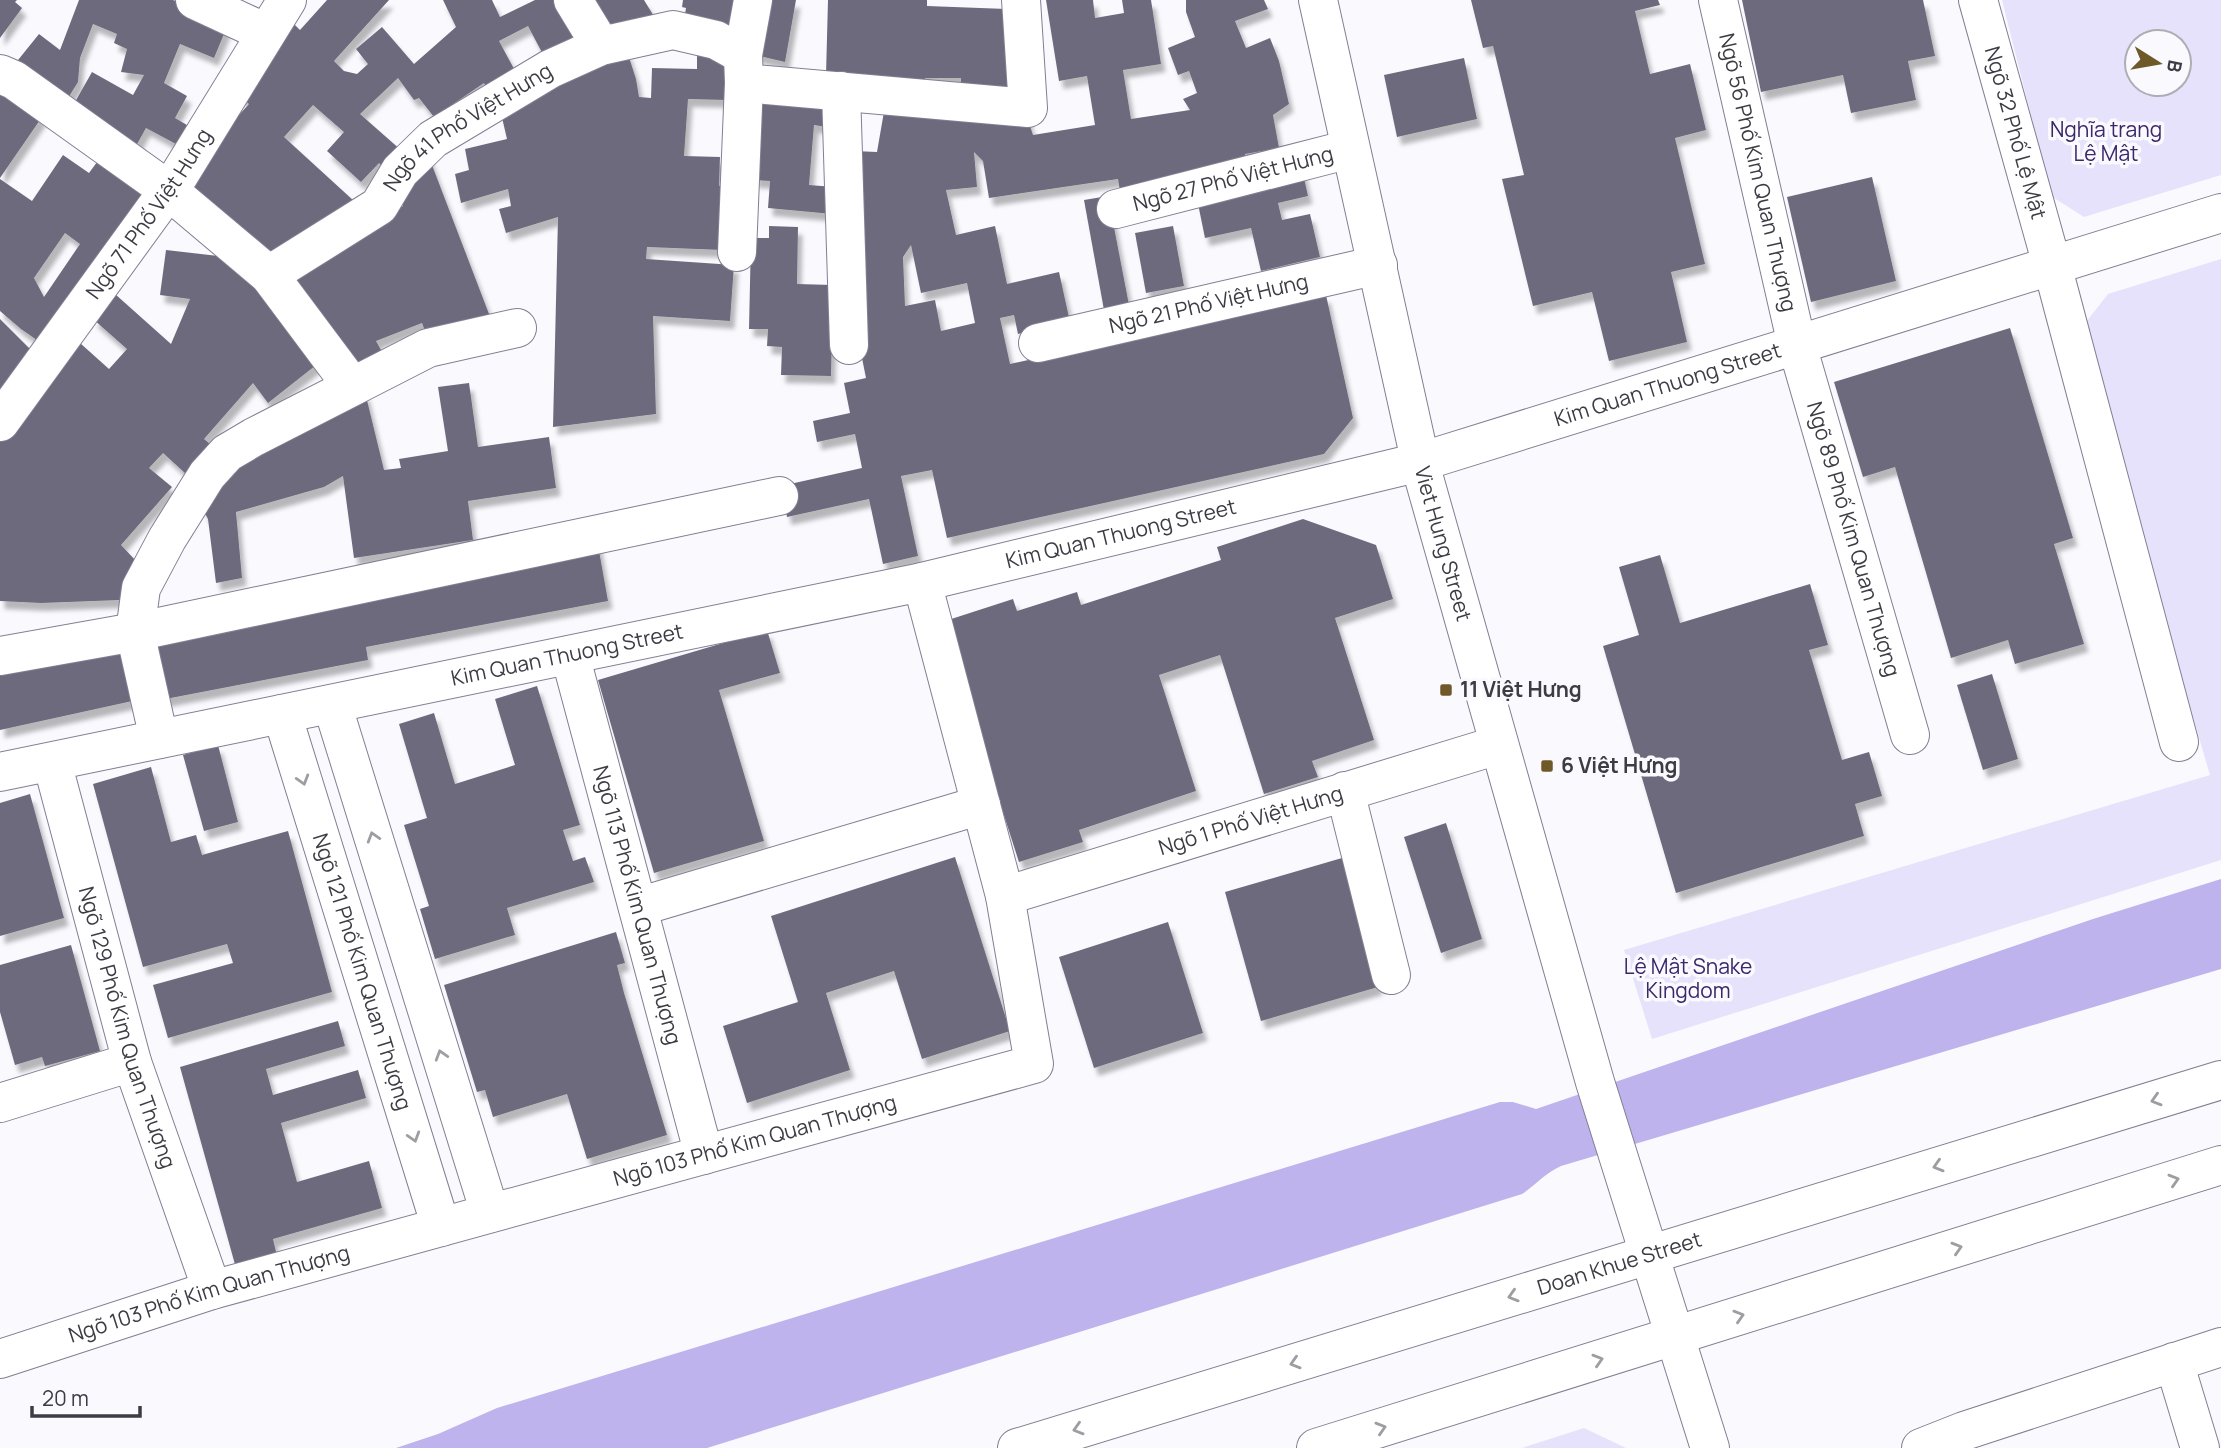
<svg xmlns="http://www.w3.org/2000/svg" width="2221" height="1448" font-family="Manrope,sans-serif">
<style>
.green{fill:#e7e2fc;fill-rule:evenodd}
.water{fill:#beb3ed}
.building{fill:#6e6b7d;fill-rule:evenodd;filter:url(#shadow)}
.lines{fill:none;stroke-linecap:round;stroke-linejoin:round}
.minor-casing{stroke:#827f92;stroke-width:40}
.major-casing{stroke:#827f92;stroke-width:40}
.minor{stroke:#fff;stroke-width:38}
.major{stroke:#fff;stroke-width:38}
.oneway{stroke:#9e9ea2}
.poi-dot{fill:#705929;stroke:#faf9fe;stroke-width:2.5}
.labels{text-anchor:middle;stroke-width:7;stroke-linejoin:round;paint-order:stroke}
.park-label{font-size:21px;fill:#3b276a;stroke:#faf9fe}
.street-label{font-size:21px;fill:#3d3c44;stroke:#faf9fe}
.poi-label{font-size:21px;font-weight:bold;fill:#3d3c44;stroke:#faf9fe;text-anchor:start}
</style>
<defs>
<filter id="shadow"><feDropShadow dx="4.5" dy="8" stdDeviation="2" flood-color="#0004"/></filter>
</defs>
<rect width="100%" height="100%" fill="#faf9fe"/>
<!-- green -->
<g class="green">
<path d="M2002,0H2221V175L2084,217L2051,196ZM2137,42H2179V84H2137Z"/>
<path d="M2221,259V860L1652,1039L1624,950L2210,775L2079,331L2108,294Z"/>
<path d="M1584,1428L1626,1448H1522Z"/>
</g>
<!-- water -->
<path class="water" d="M2221,879V969L1561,1166C1544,1174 1537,1184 1522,1194L707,1448H396L438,1434L497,1408L1500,1102H1513L1536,1109L2093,919Z"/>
<!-- building -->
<g class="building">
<path d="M0,0H17L15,2L22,8L0,38Z"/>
<path d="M79,0H173L229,22L214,58L180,44L164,83L187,96L175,118L187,125L176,144L146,128L131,155L67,116L92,72L133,95L144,75L121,72L127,49L114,43L117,34L93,24L80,58L78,82L63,106L10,70L39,34L60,50Z"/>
<path d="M327,0H389L334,61L344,71L357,74L368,64L356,49L382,27L414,64L456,27L443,0H492L500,17L535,0H564L586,42L547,62L528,26L499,41L519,78L489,93L484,83L434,117L419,98L414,100L398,78L360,114L402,151L385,169L379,163L361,182L327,151L344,132L313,105L284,137L354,201L275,260L175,191L205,152L249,104L237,94L283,44L275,36L290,20L300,30Z"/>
<path d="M582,0H644L655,18L608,45Z"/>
<path d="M683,0H747L739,39L683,28L686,8L682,7Z"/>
<path d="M761,0H796L785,62L751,54Z"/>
<path d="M828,0H927V6L1007,9L1006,67L1016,68L1015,98L961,97V78H925V90L826,75Z"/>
<path d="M1046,0H1093L1095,18L1124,13L1122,0H1151L1161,64L1123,70L1131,119L1190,110L1183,99L1197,93L1189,71L1178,75L1168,48L1195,37L1186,12V0H1264L1268,9L1235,21L1246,48L1270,38L1279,61L1289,104L1273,115L1279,148L1245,154L1247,170L1120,191L1118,179L989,198L983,161L974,152L977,187L946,190L956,235L995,226L1007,284L1059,272L1070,322L1018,334L1014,315L1000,318L1010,364L1326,295L1353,418L1324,454L947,538L932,470L901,476L918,556L883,564L869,499L787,517L781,486L862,468L855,434L817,442L813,421L850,413L844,383L866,378L854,318V151L877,152L886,100L932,105L930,119H974L1026,114L1033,135L1095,125L1087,76L1059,81ZM911,245L921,293L967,283L975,323L941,331L935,300L905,306L903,257Z"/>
<path d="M1471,0H1658L1660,5L1635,11L1650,74L1690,64L1706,130L1675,138L1705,264L1671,272L1687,342L1609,361L1592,292L1533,306L1502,179L1524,175L1493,46L1483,48Z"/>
<path d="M1742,0H1923L1935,56L1908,61L1916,100L1851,113L1843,75L1761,92Z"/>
<path d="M627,51L636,79L639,97L651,98L652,68L697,69V56L728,57L727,100L688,99L684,156L720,157L719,186H732L723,250L647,247L646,259L734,265L730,321L653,316L656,414L553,427L558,217L506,233L499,209L511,206L508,189L461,203L455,174L469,170L465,149L507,139L497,96Z"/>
<path d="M1464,58L1477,119L1397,137L1384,75Z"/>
<path d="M0,87L42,117L0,178Z"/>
<path d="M761,87L830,93L827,127L814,125L809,185L834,187L832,214L768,208L770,181L753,180Z"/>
<path d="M427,152L494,327L425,331L422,323L376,341L386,359L354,378L282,267L381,215L403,206L395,182Z"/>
<path d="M63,155L89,173L100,158L153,195L47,347L21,329L0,311V179L32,201ZM65,233L80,244L44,297L34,278Z"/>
<path d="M1302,169L1308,196L1278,203L1282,220L1310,214L1320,257L1261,271L1251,228L1205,238L1196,194Z"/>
<path d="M1872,177L1896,281L1811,302L1787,197Z"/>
<path d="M1108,196L1129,305L1104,310L1084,200Z"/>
<path d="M769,226L798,227L797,284L833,285L831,376L781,375L782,347L767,346L768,329H749L751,238H769Z"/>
<path d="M1173,226L1184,286L1146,293L1135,233Z"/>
<path d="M166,250L227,257L325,358L268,403L253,383L204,439L210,444L185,473L163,453L149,468L172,487L121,545L137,562L120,600L41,603L0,601V433L80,343L109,369L127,349L93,319L115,294L171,344L190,299L160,295Z"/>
<path d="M0,319L37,356L0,417Z"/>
<path d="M2010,328L2073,538L2054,544L2084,644L2015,664L2008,640L1951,658L1895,467L1863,477L1834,382Z"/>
<path d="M469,383L478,447L549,437L556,488L468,501L473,540L354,558L343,476L324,487L236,512L242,578L216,583L208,519L197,498L210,478L365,392L384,470L401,468L399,459L448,451L438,387Z"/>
<path d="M1303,519L1376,545L1393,599L1335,618L1374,740L1312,761L1318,777L1264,794L1220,655L1159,675L1196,791L1079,830L1083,842L1019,862L942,622L1013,599L1017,611L1077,592L1081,605L1221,560L1217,547Z"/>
<path d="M596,534L608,601L366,647L368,660L155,701L140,622Z"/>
<path d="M1660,555L1680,623L1810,584L1828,645L1809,650L1842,760L1869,752L1882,796L1855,804L1864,836L1676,893L1603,646L1639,635L1619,567Z"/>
<path d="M767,630L780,673L719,690L764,841L654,873L598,680Z"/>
<path d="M123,639L137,700L0,730V666Z"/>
<path d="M1992,674L2018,759L1983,770L1957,685Z"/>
<path d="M537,686L580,825L563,830L573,861L585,857L594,882L507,908L515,935L435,959L420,909L429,906L404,825L427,818L399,724L434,713L455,784L515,765L495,699Z"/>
<path d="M218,745L238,822L204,831L183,755Z"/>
<path d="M151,767L171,842L196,835L202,855L288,831L332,992L168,1038L153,985L233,963L227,944L143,967L93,784Z"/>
<path d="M30,794L64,918L0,936V803Z"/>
<path d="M1446,823L1482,939L1441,953L1404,837Z"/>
<path d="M955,857L1010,1031L922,1059L894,971L826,993L850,1070L747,1103L723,1026L798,1002L771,916Z"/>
<path d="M1342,858L1378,987L1261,1021L1225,892Z"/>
<path d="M1168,922L1203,1033L1094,1068L1059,957Z"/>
<path d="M616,932L625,963L617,965L624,993L667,1135L587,1159L567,1094L493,1117L485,1090L477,1092L444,985Z"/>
<path d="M71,945L100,1051L45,1066L42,1057L15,1065L0,1012V965Z"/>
<path d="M338,1021L345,1046L266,1069L273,1095L358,1070L366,1098L281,1123L297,1182L369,1161L382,1208L273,1239L277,1256L236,1268L180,1067Z"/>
</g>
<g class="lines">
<!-- minor casing -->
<g class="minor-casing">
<g id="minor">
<path d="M195,0L266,33"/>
<path d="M573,0L601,46"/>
<path d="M753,0L743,55L744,83L1028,108L1021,0"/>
<path id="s1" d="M1318,0L1424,478L1595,1082L1710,1448"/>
<path id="s2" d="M1718,0L1797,345L1910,735"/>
<path id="s3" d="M1978,0L2052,265L2179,742"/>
<path d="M0,74L14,80L168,190L269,275"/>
<path d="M841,91L849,345"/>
<path id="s4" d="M1116,209L1350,149"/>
<path d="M737,252L744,83"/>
<path id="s5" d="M1038,343L1378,265"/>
<path id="s6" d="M352,386L269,275L379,206L400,171L433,139L550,69L601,46L673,30L716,40L743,55"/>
<path id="s7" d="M0,422L178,177L287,0"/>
<path id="s8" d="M570,655L704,1155"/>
<path d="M0,656L135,632L779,496"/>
<path d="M332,704L490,1213"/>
<path id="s9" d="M282,714L441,1227"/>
<path d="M159,739L135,632L141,588L167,539L207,475L227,453L254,437L428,348L517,328"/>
<path id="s10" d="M52,762L132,1062L212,1290"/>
<path id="s11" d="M0,772L922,582L1420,462L2221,213"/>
<path d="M1345,791L1391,975"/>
<path id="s12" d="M1005,896L1498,745"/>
<path d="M638,907L981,805"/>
<path d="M0,1103L132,1062"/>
<path id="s13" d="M0,1359L212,1290L1034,1064L1005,896L922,582"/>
<path d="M2174,1362L2200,1448"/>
<path d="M1921,1448L1964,1431L2221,1347"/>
</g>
</g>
<!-- major casing -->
<g class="major-casing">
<g id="major">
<path id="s14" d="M1017,1448L2221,1080"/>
<path d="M1316,1448L2221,1165"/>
</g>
</g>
<!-- minor -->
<use href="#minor" class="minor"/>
<!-- major -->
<use href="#major" class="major"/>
</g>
<!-- one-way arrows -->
<defs><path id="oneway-chevron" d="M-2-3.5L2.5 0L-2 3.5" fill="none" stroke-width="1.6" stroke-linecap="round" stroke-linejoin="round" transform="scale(1.75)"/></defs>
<g class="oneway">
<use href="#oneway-chevron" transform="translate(303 780) rotate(73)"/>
<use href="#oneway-chevron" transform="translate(373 837) rotate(-107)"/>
<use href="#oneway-chevron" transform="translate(441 1055) rotate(-107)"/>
<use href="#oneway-chevron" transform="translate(2156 1100) rotate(163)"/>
<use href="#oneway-chevron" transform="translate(414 1137) rotate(73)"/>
<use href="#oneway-chevron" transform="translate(1938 1166) rotate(163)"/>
<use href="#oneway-chevron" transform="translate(2174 1180) rotate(-17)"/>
<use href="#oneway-chevron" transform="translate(1957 1248) rotate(-17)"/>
<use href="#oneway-chevron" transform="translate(1513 1296) rotate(163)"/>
<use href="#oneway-chevron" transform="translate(1739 1316) rotate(-17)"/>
<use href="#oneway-chevron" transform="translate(1598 1360) rotate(-17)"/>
<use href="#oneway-chevron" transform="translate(1295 1363) rotate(163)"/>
<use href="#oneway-chevron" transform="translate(1381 1428) rotate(-17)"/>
<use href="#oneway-chevron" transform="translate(1078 1429) rotate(163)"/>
</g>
<!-- markers -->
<g class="poi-dot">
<rect x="1439" y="683" width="14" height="14" rx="3.5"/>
<rect x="1540" y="759" width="14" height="14" rx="3.5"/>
</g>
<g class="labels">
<!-- park labels -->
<g class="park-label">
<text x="2106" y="137">Nghĩa trang<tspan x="2106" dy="24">Lệ Mật</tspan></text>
<text x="1688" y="974">Lệ Mật Snake<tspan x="1688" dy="24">Kingdom</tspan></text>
</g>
<!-- street labels -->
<g class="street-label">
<text dy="7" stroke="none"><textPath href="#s6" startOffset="390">Ngõ 41 Phố Việt Hưng</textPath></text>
<text dy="7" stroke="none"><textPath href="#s3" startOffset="138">Ngõ 32 Phố Lệ Mật</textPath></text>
<text dy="7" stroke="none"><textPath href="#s2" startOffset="177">Ngõ 56 Phố Kim Quan Thượng</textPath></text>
<text dy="7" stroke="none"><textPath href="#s4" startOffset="121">Ngõ 27 Phố Việt Hưng</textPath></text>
<text dy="7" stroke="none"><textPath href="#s7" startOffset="256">Ngõ 71 Phố Việt Hưng</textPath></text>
<text dy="7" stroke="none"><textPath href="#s5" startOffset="175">Ngõ 21 Phố Việt Hưng</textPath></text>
<text dy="7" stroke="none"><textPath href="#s11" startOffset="1713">Kim Quan Thuong Street</textPath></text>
<text dy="7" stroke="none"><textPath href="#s11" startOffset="1146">Kim Quan Thuong Street</textPath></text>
<text dy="7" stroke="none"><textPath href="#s2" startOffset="556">Ngõ 89 Phố Kim Quan Thượng</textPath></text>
<text dy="7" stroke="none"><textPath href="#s1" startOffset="558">Viet Hung Street</textPath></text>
<text dy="7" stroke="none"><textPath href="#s11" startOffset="579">Kim Quan Thuong Street</textPath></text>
<text dy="7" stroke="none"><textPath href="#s12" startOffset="257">Ngõ 1 Phố Việt Hưng</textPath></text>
<text dy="7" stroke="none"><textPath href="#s8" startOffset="259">Ngõ 113 Phố Kim Quan Thượng</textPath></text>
<text dy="7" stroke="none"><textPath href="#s9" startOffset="270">Ngõ 121 Phố Kim Quan Thượng</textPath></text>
<text dy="7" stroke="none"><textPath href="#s10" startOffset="276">Ngõ 129 Phố Kim Quan Thượng</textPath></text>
<text dy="7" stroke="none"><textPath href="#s13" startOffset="786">Ngõ 103 Phố Kim Quan Thượng</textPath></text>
<text dy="7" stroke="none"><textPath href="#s14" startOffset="630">Doan Khue Street</textPath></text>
<text dy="7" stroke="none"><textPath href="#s13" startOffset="219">Ngõ 103 Phố Kim Quan Thượng</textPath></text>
</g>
<!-- poi labels -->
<g class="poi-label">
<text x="1460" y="697">11 Việt Hưng</text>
<text x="1561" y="773">6 Việt Hưng</text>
</g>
</g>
<!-- north arrow -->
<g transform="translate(2158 63) rotate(101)"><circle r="33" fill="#faf9fe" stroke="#aeadb4" stroke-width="2"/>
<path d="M0-5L12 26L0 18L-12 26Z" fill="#705929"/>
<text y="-10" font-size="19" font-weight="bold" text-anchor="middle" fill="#3d3c44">B</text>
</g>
<!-- scale -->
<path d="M32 1406v10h108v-10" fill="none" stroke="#3d3c44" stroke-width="3.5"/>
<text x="42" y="1406" font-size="21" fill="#3d3c44" stroke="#faf9fe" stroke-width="5" paint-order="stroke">20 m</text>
</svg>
